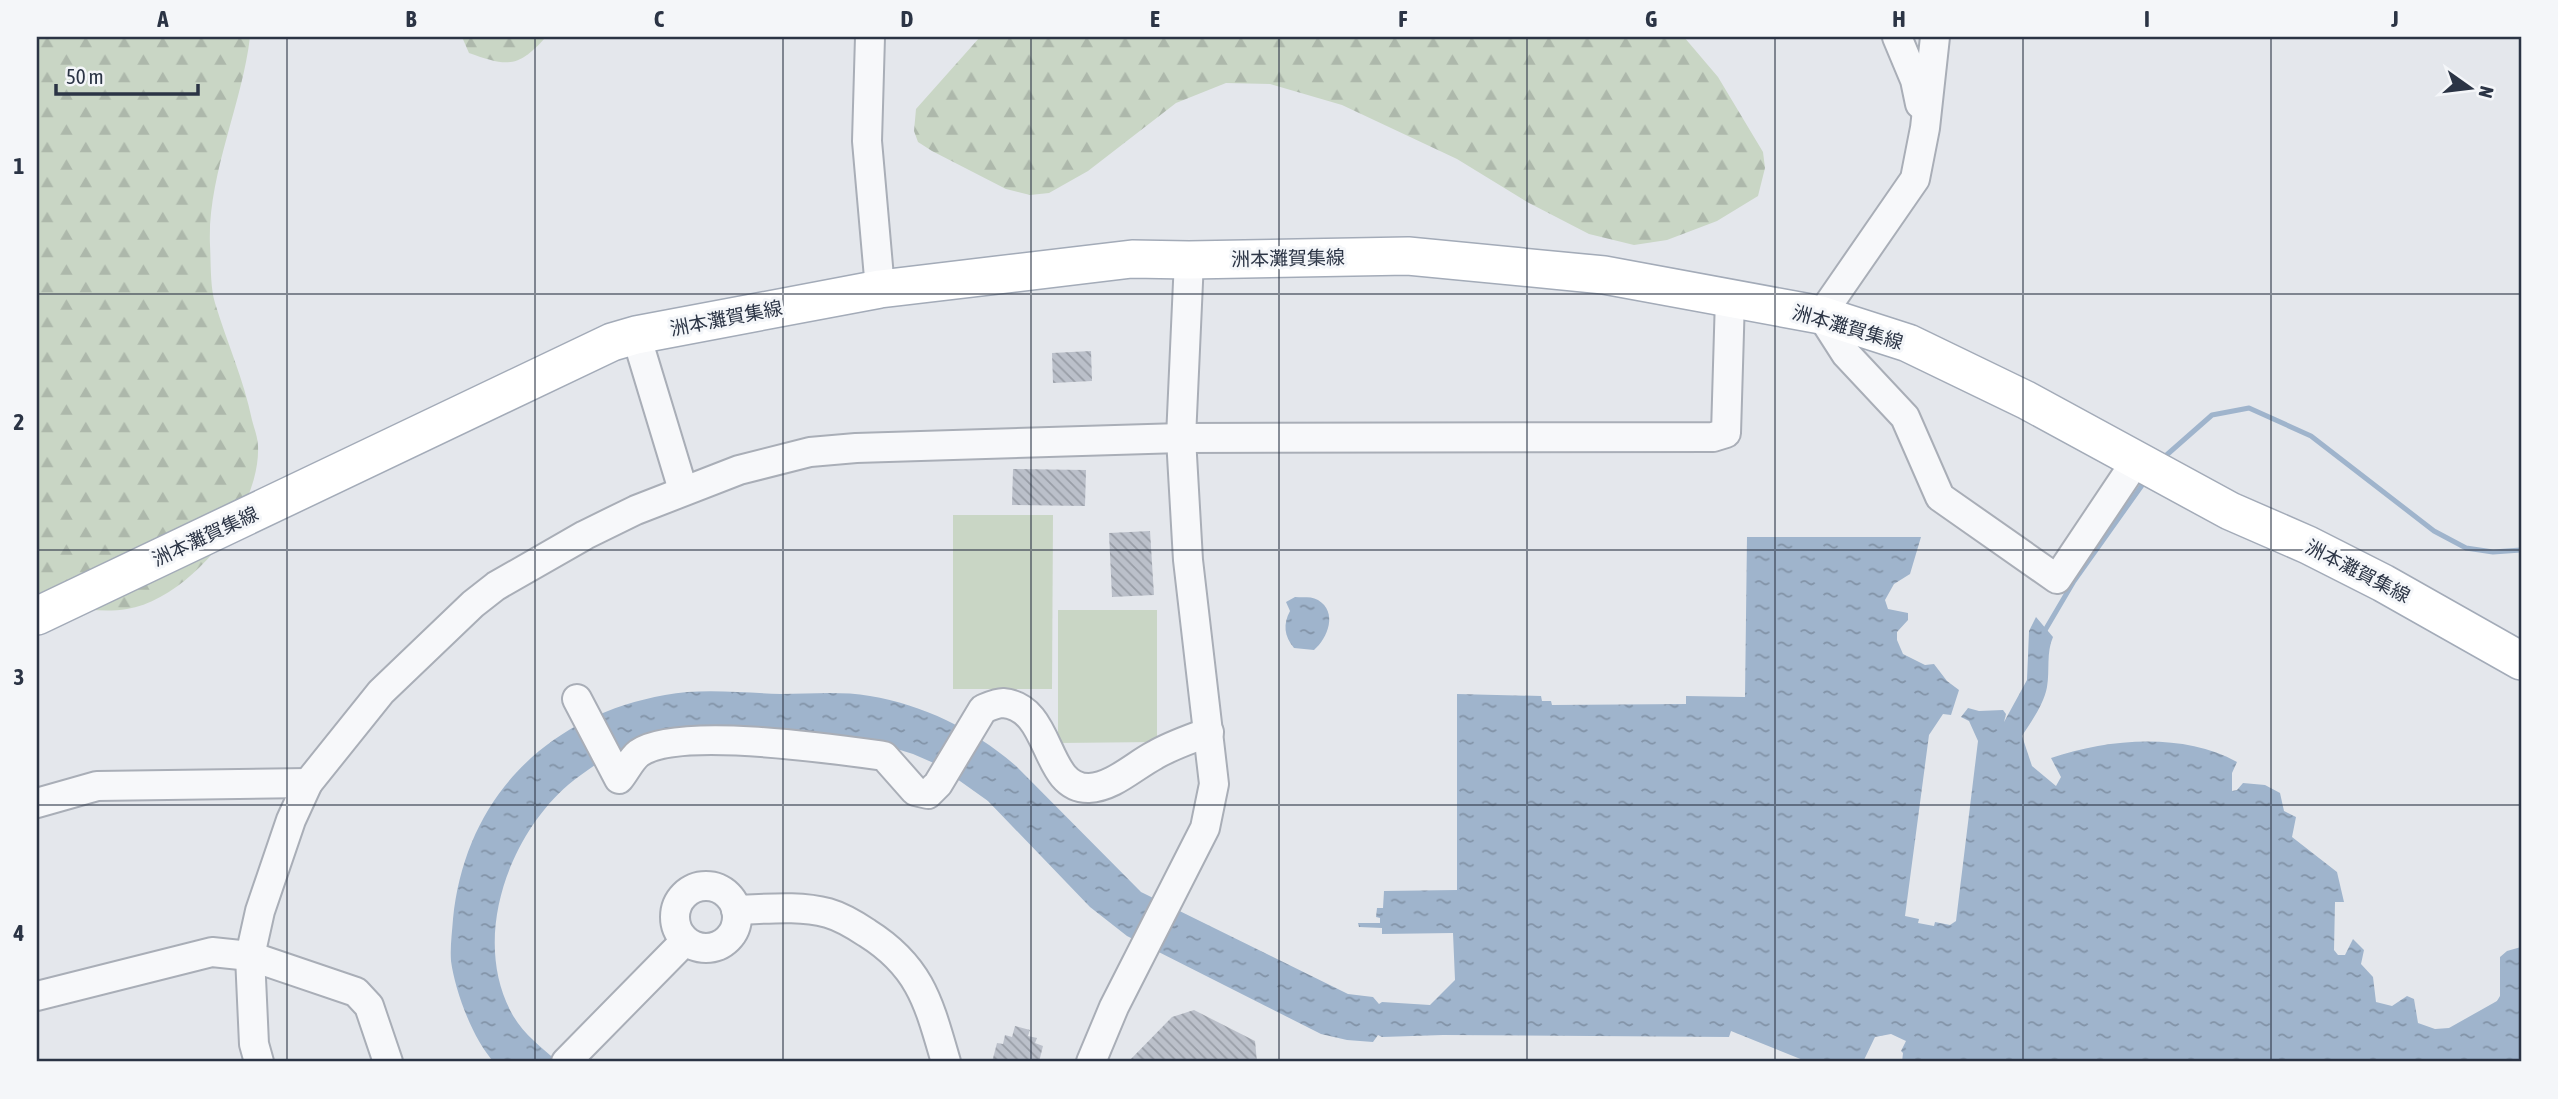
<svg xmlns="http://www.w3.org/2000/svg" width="2558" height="1099" font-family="'Asap Condensed','Noto Sans JP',sans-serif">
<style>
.forest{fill:url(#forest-firs)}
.pitch{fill:#c9d6c5}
.water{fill:url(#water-ripples)}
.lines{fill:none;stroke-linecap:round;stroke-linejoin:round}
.stream{stroke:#9fb4cc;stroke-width:5}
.building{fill:url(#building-back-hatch)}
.minor-casing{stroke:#a9aeb7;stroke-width:32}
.major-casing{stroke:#a3abb8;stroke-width:40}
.minor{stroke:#f7f8fa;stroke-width:28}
.major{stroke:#fff;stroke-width:37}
.grid{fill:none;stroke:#2b3445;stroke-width:2;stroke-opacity:0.55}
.labels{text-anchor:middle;stroke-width:6;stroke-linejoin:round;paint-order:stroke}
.street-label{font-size:19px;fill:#2b3445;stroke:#f4f6f9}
.neatline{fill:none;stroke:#2b3445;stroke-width:2.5}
.grid-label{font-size:23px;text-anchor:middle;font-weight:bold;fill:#2b3445}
</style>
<defs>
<pattern id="forest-firs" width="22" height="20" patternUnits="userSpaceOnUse" patternTransform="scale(1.75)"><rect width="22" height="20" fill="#c9d6c5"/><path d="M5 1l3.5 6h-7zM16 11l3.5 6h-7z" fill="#adb8ab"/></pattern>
<pattern id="water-ripples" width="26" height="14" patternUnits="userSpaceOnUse" patternTransform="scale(1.75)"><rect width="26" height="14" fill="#9fb4cc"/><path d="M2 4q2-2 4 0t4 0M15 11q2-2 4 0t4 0" fill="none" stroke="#8293a7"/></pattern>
<pattern id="building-back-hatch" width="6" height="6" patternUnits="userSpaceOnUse" patternTransform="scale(1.75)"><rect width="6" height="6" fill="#bbc0ca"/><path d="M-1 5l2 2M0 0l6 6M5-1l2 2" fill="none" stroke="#989da6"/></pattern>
</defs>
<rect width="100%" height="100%" fill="#e4e7ec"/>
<!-- forest -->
<g class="forest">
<path d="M37,37H250C242,105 207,177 210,245C211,263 210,286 215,303C227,343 244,380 252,420C254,428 258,438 258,446C261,510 190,599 127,609C97,614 66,606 37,601Z"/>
<path d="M462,37H546C518,68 508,67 469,53Z"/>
<path d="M980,37H1684L1718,77L1763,152L1765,168L1758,196L1717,221L1667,240L1634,245L1589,234L1529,203L1457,159L1342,105L1270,84L1226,83L1176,103L1088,171L1049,193L1030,195L1006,189L932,151L918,142L914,131L916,109Z"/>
</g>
<!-- pitch -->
<g class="pitch">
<path d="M953,515H1053L1052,689H953Z"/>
<path d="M1058,610H1157V742L1058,743Z"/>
</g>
<!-- water -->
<g class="water">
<path d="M1747,537H1921L1910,574L1894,584L1885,600L1888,609L1908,613V620L1897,632V640L1903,654L1925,665L1934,664L1947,681L1959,690L1951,715L1943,714L1929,735L1905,916L1919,919L1918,923L1934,926L1935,922L1950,925L1956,921L1978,741L1969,721L1961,717L1968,708L1979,711L2003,710L2006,714L2004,722L2027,680L2029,631L2036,617L2053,637C2046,653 2050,670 2047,687C2044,704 2031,722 2022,736L2032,766L2056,786L2061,777L2051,758C2108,739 2182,732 2237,762L2232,773V791L2237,790L2243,783L2265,785L2280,793L2284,811L2296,817L2292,837L2337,872L2344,902H2335L2334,950L2338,955H2345L2353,939L2364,950L2361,964L2373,977L2376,1002L2392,1006L2407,996L2414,999L2418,1023L2435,1029L2449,1028L2497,1001L2500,996V957L2507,951L2521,947V1062H1902L1903,1053L1901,1051L1906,1041L1891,1034L1875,1037L1863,1062H1808L1731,1031L1729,1037L1443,1035L1382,1037L1378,1035L1373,1042L1347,1040L1321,1034L1127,936L1090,907L988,801L936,764L913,754L881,744L836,738L598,763C588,770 577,777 568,785C508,837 472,938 511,1012C522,1033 541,1047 558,1062H494C473,1040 455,991 451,961C450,947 452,933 453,919C465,798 547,716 665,695C702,688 743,693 781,694C810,694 841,691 870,696C924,705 975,730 1016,766L1141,892L1348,994L1373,997L1379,1004L1382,1002L1430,1005L1455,980L1453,933L1382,934V928L1359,927L1358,923H1380V918L1376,917L1377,908H1383L1384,891L1457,890V694L1541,696L1542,701H1551L1552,705L1686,704V696L1745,697Z"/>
<path d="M1295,597C1303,598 1311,596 1318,600C1338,612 1328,638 1314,650L1294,648C1284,636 1283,624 1290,611L1286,602Z"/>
</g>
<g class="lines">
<!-- stream -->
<g class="stream">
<path d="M2162,459L2212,415L2249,408L2311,436L2434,531L2466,548L2493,552L2521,550"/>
<path d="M2044,632L2074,581L2145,481"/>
</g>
</g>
<!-- building -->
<g class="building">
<path d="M1091,351L1092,381L1053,383L1052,353Z"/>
<path d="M1013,469L1086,470L1085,506L1012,505Z"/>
<path d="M1150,531L1154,595L1112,597L1109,533Z"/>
<path d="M1194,1010L1255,1041L1257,1062H1128L1172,1017Z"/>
<path d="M1015,1026L1030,1030L1028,1036L1037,1038L1035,1043L1043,1046L1039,1062H992L997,1043L1003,1044L1005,1035L1012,1037Z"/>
</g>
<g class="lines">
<!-- minor casing -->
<g class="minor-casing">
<g id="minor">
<path d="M870,37L867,141L880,289"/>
<path d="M1897,37L1915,80L1920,104"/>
<path d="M1935,37L1925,128L1915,179L1821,315L1846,354L1905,417L1940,497L2057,579L2136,461"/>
<path d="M636,335L683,490"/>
<path d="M577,699L619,779C625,772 631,759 639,753C679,726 834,749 884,756L915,791L928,794L938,784L983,709C988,707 997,703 1003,703C1053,707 1043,789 1089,788C1113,787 1134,766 1155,755C1172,745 1191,739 1209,732"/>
<path d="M37,803L97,786L308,783"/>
<circle cx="706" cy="917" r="31"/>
<path d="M736,910C766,909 799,905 828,913C842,917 855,925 867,933C921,967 929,1004 946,1062"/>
<path d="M37,996L212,952L250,956L356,992L369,1006L388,1062"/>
<path d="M259,1062L254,1044L250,956L260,911L291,820L308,783L381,692L473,604L496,586L585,535L636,510L739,470L810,452L856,448L1181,438L1713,437L1726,433L1730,298"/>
<path d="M566,1062L685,941"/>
<path d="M1091,1062L1114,1007L1205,828L1214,784L1188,560L1181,438L1189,260"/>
</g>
</g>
<!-- major casing -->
<g class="major-casing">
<path id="major" d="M37,616L612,342L636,335L880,289L1132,259L1189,260L1408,256L1604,275L1821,315L1908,343L2026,400L2230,511L2308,545L2383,583L2521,661"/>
</g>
<!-- minor -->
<use href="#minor" class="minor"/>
<!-- major -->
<use href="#major" class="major"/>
</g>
<!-- grid -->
<path class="grid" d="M287,37V1062M535,37V1062M783,37V1062M1031,37V1062M1279,37V1062M1527,37V1062M1775,37V1062M2023,37V1062M2271,37V1062M37,294H2521M37,550H2521M37,805H2521"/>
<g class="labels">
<!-- street labels -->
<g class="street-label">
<text transform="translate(1288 258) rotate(-1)" y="7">洲本灘賀集線</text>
<text transform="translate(726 318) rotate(-11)" y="7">洲本灘賀集線</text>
<text transform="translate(1848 327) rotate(16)" y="7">洲本灘賀集線</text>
<text transform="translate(205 536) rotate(-25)" y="7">洲本灘賀集線</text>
<text transform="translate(2358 571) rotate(27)" y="7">洲本灘賀集線</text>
</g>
</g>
<!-- border -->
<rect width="2558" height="1099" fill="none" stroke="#f4f6f9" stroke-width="77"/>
<!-- north arrow -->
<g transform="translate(2470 88) rotate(104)" stroke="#f4f6f9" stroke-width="5" paint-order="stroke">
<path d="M0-5L12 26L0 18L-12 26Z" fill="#2b3445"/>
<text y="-10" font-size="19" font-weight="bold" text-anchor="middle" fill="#2b3445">N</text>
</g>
<!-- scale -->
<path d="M56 84v10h142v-10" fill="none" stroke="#2b3445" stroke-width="3.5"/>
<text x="66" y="84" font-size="21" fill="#2b3445" stroke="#f4f6f9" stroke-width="5" paint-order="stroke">50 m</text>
<rect x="38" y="38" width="2482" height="1022" class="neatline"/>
<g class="grid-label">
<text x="163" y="27">A</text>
<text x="411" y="27">B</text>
<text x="659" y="27">C</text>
<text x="907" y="27">D</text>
<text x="1155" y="27">E</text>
<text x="1403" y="27">F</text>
<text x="1651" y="27">G</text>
<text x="1899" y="27">H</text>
<text x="2147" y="27">I</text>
<text x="2395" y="27">J</text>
<text x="19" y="174">1</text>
<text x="19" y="430">2</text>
<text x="19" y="685">3</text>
<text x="19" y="941">4</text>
</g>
</svg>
